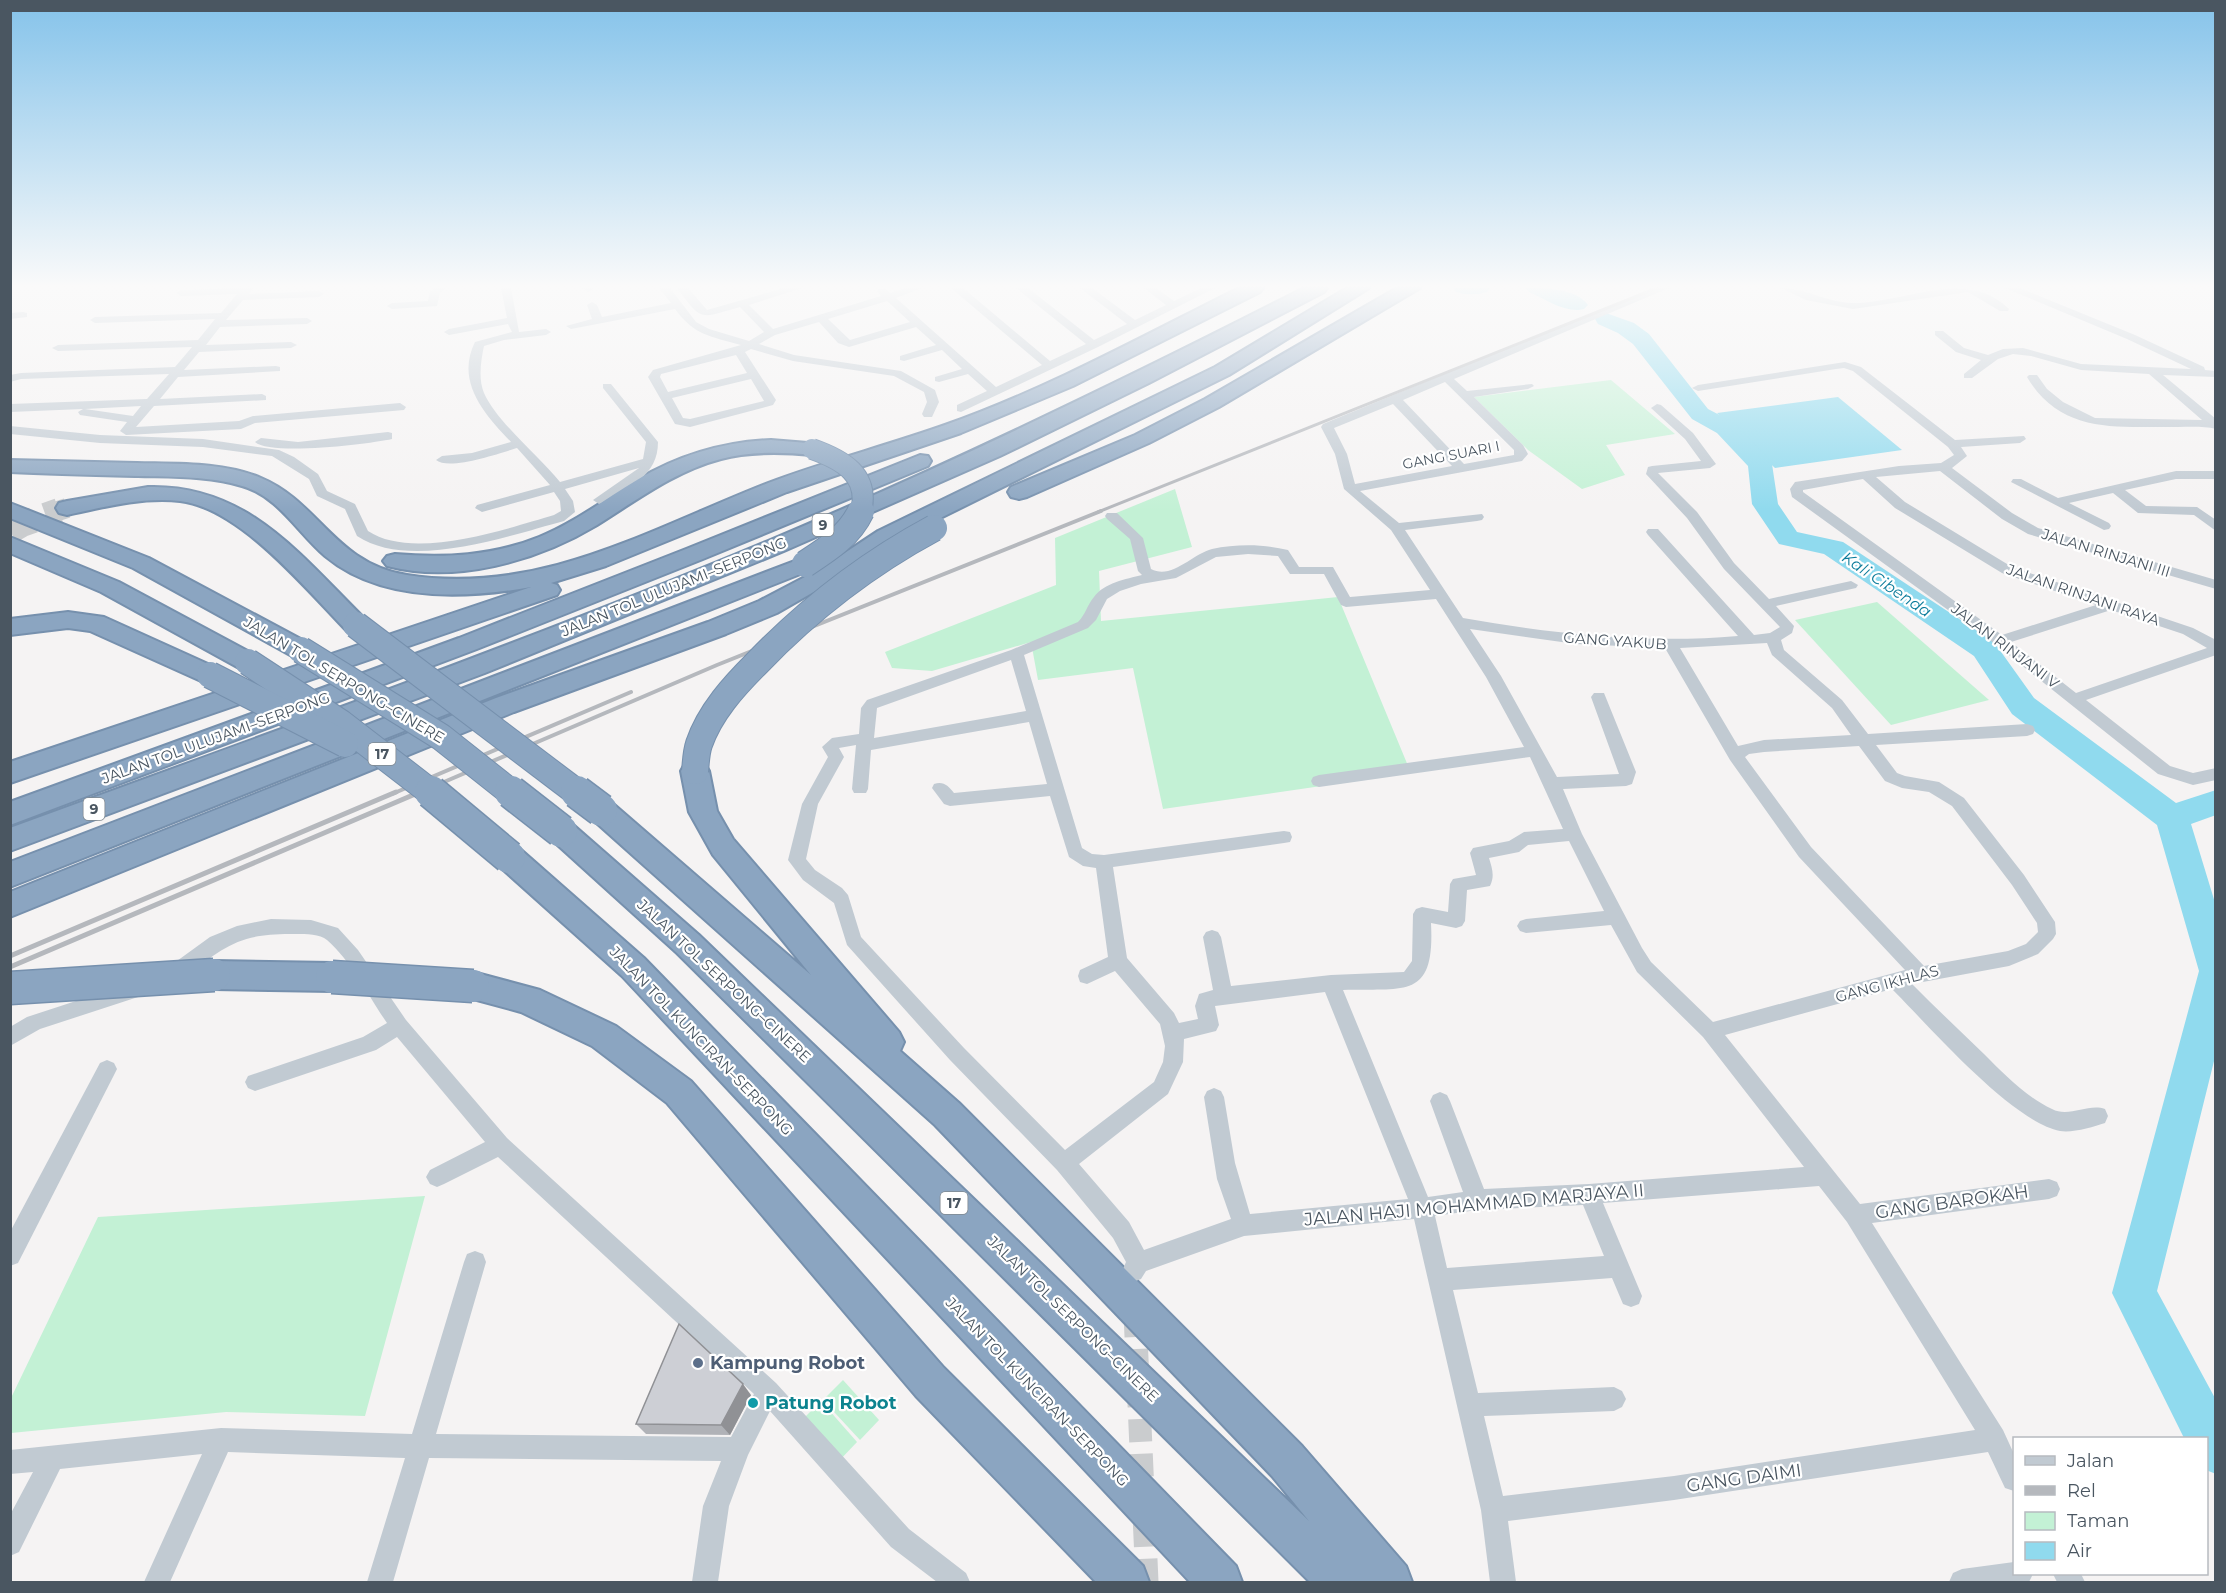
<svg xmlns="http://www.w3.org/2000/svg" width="2226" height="1593" font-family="Montserrat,sans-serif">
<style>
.green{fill:#c3f1d5}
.water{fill:#90daee}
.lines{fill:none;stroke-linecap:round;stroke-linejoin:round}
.river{fill:#90daee;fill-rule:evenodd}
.minor-tunnel{stroke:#caccce;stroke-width:23;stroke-dasharray:23 12;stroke-linecap:butt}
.motorway-tunnel-far1{stroke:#caccce;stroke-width:20;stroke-dasharray:20 10;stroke-linecap:butt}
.motorway-tunnel{stroke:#caccce;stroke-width:26;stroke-dasharray:26 13;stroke-linecap:butt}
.motorway-casing{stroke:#7690ad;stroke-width:4}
.minor{fill:#c1cad2;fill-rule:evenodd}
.motorway{fill:#8ba5c1;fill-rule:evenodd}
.rail-far2{stroke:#b5b8bd;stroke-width:3}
.rail-far1{stroke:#b5b8bd;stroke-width:4}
.rail{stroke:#b5b8bd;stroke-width:5}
.motorway-bridge-far2-casing{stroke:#7690ad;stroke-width:22;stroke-linecap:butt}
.motorway-bridge-far1-casing{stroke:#7690ad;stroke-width:28;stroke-linecap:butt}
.motorway-bridge-casing{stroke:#7690ad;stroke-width:35;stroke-linecap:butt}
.motorway-bridge-far2{stroke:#8ba5c1;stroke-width:20}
.motorway-bridge-far1{stroke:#8ba5c1;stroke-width:26}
.motorway-bridge{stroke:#8ba5c1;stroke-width:32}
.wall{fill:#b0b2b7}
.shaded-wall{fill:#909195}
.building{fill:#cdcfd5;stroke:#909195;stroke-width:1.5}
.service-dot{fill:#5c6f8a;stroke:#fff;stroke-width:2}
.culture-dot{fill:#0f9aa8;stroke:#fff;stroke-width:2}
.labels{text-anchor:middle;stroke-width:4.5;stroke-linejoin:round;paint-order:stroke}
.far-street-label{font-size:14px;fill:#4a5661;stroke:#fff}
.shield{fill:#fff;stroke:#808990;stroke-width:1.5}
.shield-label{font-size:14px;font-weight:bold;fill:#4a5661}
.street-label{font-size:15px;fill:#4a5661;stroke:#fff}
.water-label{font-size:16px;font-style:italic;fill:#0c7c9b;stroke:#fff}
.near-street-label{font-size:18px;fill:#4a5661;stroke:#fff}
.near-service-label{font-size:18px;font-weight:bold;fill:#4e5e75;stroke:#fff;text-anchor:start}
.near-culture-label{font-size:18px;font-weight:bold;fill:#0d838f;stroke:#fff;text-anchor:start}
</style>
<rect width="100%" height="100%" fill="#f5f3f3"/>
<!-- green -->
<g class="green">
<path d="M1611,380L1675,434L1606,445L1625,475L1582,489L1528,450L1474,397Z"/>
<path d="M1175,489L1192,547L1099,571L1101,621L1338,597L1411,773L1163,809L1133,668L1038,680L1031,642L932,671L892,668L885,652L1056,585L1055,538Z"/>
<path d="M1877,602L1989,700L1891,725L1795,620Z"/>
<path d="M425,1196L365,1416L226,1412L11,1433V1398L98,1217Z"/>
<path d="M843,1380L879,1420L860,1440L823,1400Z"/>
<path d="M821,1401L857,1442L837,1463L801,1421Z"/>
</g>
<!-- water -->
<path class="water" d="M1838,397L1902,450L1775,468L1717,413Z"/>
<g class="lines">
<!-- river -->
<g class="river">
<path d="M1453,288H1490L1487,292C1477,295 1466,295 1456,292Z"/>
<path d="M1526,288C1544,288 1576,288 1588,305L1584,309C1567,314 1545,299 1529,292Z"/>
<path d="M1606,313L1634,323L1649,334L1708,409L1735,423L1769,459L1772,464L1778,504L1797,532L1843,542L1994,642L2034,698L2176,803L2216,790V815L2191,824L2216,906V1053L2157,1291L2216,1400V1474L2206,1470V1438H2184L2112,1293L2199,971L2157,825L2012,714L1974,656L1824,554L1779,544L1752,504L1748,466L1717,433L1692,419L1633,344L1618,333L1598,324L1595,319L1598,314Z"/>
</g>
<!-- minor-tunnel -->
<path class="minor-tunnel" d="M1135,1314L1147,1582"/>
<!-- motorway-tunnel-far1 -->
<path class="motorway-tunnel-far1" d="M55,512L67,508"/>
<!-- motorway-tunnel -->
<path class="motorway-tunnel" d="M10,531L22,524L59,511"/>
<!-- motorway casing -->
<g class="motorway-casing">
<g id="motorway">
<path d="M1239,288H1263L1260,292L1073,386L961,433L787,492L606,566L551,583L557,585L560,590L557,595L10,783V762L531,587C464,599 380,602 325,556C298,533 278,496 242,486C210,476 172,477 138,476C96,475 53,474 10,472V460C53,461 95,462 137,463C176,464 224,462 261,478C319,502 335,564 407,575C539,596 650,529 768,483C826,461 886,446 945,425C1047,389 1143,336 1239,288Z"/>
<path d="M1304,288H1327L1324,292L1149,383L1000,456L784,551L485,673L10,851V828C264,735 519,645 768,541C951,464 1128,378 1304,288Z"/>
<path d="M1347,288H1369L1229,375L894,541L838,578L777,613L726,634L514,712L10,917V892L496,698L708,622L759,601L822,568L878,531L1215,367Z"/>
<path d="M1397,288H1420L1219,407L1149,443L1027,497L1019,499L1011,497L1008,492L1011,487L1135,435L1205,399Z"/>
<path d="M771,440L820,444L823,449L820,454L812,455C782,452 751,451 721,459C675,471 637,500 597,525C537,561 456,584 387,566L383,561L387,556L395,554C444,558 492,556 539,537C574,523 605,499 637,480C679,455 723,442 771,440Z"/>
<path d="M920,455L928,456L931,461L928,466L703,559L477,649L10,825V802L459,638L686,549Z"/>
<path d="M148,487C247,484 300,555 365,619L368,625L365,631L356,633L347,631C306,589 240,508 180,501C142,497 104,507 67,515L59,513L56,508L59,503L67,501Z"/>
<path d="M10,503L149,558L310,644L314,650L310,656L301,658L292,656L133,568L10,518Z"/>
<path d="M10,537L119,582L257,656L261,662L257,668L248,671L239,668L101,592L10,553Z"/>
<path d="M805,557L813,559L817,564L813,569L10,887V862Z"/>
<path d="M68,612L104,617L219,669L223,675L219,681L210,684L201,681L90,631L68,628L10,635V619Z"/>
<path d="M695,761L705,764L709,771L717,811L733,839L899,1032L904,1042L900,1051L959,1103L1302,1446L1406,1566L1412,1582H1310L677,953L551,839L546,831L551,823L561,820L571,823L699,935L1309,1521L1272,1476L935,1125L591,818L587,810L591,802L601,799L611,802L811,975L713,855L689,812L681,771L685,764Z"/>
<path d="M509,845L520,849L644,958L1236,1566L1242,1582H1190L622,976L498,865L494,857L498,849Z"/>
<path d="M214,961L332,963L343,967L348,977L343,987L332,991L214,989L203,985L198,975L203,965Z"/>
<path d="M473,972L540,990L616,1026L691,1081L944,1368L1143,1566L1149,1582H1096L916,1396L667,1103L592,1046L521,1012L462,996L457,986L462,976Z"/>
</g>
</g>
<!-- minor -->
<g class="minor">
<path d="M253,288L249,294L319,291L324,294L319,297L243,300L226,320L307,318L312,321L307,324L220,327L206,345L291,342L297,345L291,348L199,352L184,370L276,366L280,367V371L178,377L160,399L262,394L266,396V400L154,406L136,427L239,421L253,416L400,403L406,407L404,410L255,423L241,429L126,435L120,431L127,422L80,415L78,412L83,409L10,412V404L147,399L169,374L21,379L10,382V375L21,373L175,367L192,347L58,351L52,348L58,345L198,340L215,319L95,323L90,320L95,317L221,313L237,294L181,296L176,293L181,290ZM141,406L133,416L85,409Z"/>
<path d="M434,288H446L440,293L437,306L392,309L387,306L392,303L428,301L430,292Z"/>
<path d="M501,288H511L519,332L546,329L551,332L546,335L504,340L484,346C481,360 478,379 484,393C496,421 539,456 560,482L643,459L646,442L603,388V384H611L658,442C658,476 630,486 604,503L599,504L593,500L639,468L565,489L573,501L575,512L564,521C508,536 410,571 357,536L345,509L317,496L309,479L272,456L203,447L100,443L10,434V426L100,435L203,439L279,450L294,457L318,474L327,491L355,504L368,531C413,561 506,529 554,515L561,511L560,501L554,492L482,512L475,508L477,505L550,485L517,448C500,453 449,471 436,460L442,456L472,453L511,442C485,415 455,382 475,342L512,332L508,324L449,335L444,332L449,329L507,318Z"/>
<path d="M582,288H593V289L588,292Z"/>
<path d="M659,288H670L696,322L709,329L749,341L764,332L740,307C700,318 703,323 677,288H688L707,310L784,288H802L749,305L773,329L881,296L877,291L878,289H886L890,293L905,288H922L896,298L996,387L1042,365L951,288H963L1050,361L1086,344L1016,288H1028L1094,340L1127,324L1080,288H1092L1135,320L1166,305L1144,288H1156L1174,301L1201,288H1215L1098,347L961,412L957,411V405L987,391L968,374L939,382L935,381V377L962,369L942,350L904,361L900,360V356L936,345L916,327L849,347L838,343L819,322L775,335L759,344L794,355L901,371L935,390L939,402L932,417H924L922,414L927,402L924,392L894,376L793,361L751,349L745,352L776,400L773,405L690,427L675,424L648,377L653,370L741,345C710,336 695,336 675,309L571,329L566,326L592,319L587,305L592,302L597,305L602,317L671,303ZM887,301L910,322L850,340L828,319ZM736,355L747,373L668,392L660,377L661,374ZM751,379L764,401L690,419L683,418L672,398Z"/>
<path d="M1654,288H1669L1454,379L1467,391L1532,384L1534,386L1528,389L1474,397L1523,445L1528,454L1522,461L1360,491L1399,523L1482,514L1484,517L1482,520L1477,521L1405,530L1463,618C1553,634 1646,644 1738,636L1648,535L1646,532L1648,529H1658L1754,635L1770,633L1780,627L1724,569L1687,518L1646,474L1648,467L1652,466L1701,461L1685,439L1651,408L1657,404L1661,405L1693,433L1716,464L1710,468L1658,473L1697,512L1734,563L1769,599L1851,581L1858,585L1856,588L1776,606L1794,626L1792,633L1781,640L1784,650L1842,700L1868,734L2027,724L2033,726L2035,730L2033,734L2027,736L1876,745L1897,773L1905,776L1939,782L1964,798L2024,875L2055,922L2056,934L2053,939L2038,954L2009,966L1912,984C1936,1008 1960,1031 1984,1054C2004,1074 2026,1097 2052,1109C2069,1118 2088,1103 2105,1109L2108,1116L2105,1123C2093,1127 2073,1133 2060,1131C2011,1121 1930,1027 1892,989L1725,1035L1860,1204L2049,1179L2057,1182L2060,1189L2057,1196L2049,1199L1872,1223L2003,1430L2014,1454V1491L2005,1488L1988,1452L1674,1500L1508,1521L1516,1582H1490L1481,1510L1414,1219L1244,1236L1146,1271L1141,1279L1133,1282L1125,1279L1122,1271L1126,1262L1113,1238L1057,1170L950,1060L847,945L834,903L803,880L788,860L802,804L828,757L822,747L832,738L859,734L861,708L867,700L1011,650L1078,622C1086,614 1087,605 1094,597C1104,583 1126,579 1142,575L1138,571L1130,539L1107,519L1105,516L1107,513H1117L1143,538L1151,569C1172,580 1192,554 1212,549C1236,544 1264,544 1288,550L1299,567H1333L1350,597L1430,590L1391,530L1344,489L1335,454L1321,427L1323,424ZM1445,382L1514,450V455L1464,464L1403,400ZM1393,404L1452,466L1355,484L1347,454L1334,428ZM1248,554L1278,556L1290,574H1324L1341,605L1346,607L1436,599L1486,677L1524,747L1319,775L1313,777L1311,781L1313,785L1319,787L1530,757L1563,829L1524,832L1509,841L1473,848L1470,853L1476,875L1453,879L1450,884L1448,912L1422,907L1416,909L1413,914L1412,961L1404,972L1331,975L1231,986L1221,937L1218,932L1212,930L1206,932L1203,937L1213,990L1199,994L1195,1006L1198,1019L1179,1023L1174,1013L1127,958L1113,867L1284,843L1290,842L1292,837L1290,832L1284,831L1104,855L1092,854L1082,848L1024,655L1088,628L1096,620L1107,599L1120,591L1141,584L1176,578L1216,557ZM1470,629L1576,644L1665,648L1730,760L1799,857L1905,970L1713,1022L1651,962L1642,948L1582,834L1563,789L1626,786L1632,784L1636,772L1604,693H1594L1591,697L1619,774L1557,777L1501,676ZM1767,643L1772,655L1832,708L1851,735L1764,740L1738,746L1680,648ZM1011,660L1026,711L874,738L877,708ZM1029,722L1047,784L954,793C948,786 944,781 934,784L932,788L944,804L950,806L1050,796L1069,857L1083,866L1096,868L1108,957L1080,970L1078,976L1080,982L1087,984L1115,971L1160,1024L1165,1046L1163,1062L1154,1082L1065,1150L964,1048L861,937L848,895L842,888L815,870L806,859L818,804L844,757L839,748L856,745L852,789L854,793H866L868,789L871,750ZM1859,746L1885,781L1902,788L1929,792L1952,806L2012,885L2037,923L2038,932L2026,944L2008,951L1924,966L1811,847L1745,757L1749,754L1764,752ZM1569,841L1604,911L1526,919L1520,921L1517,926L1520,931L1526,933L1611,925L1637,972L1703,1037L1804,1167L1589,1184L1484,1189L1450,1101L1447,1095L1440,1092L1433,1095L1430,1101L1463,1192L1428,1197L1343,990C1406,988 1435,1000 1431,923L1456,928L1462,926L1465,921L1467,890L1490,886C1495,876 1492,868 1489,858L1519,852L1528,845ZM1325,992L1408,1199L1250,1214L1235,1163L1224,1097L1221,1091L1214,1088L1207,1091L1204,1097L1217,1179L1231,1219L1144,1250L1129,1222L1079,1164L1168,1094L1183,1062L1184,1039L1216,1031L1219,1025L1215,1006ZM1819,1186L1847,1222L1975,1430L1674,1476L1503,1496L1484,1416L1614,1411L1622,1407L1626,1399L1622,1391L1614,1387L1478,1393L1453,1290L1612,1278L1623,1304L1631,1307L1639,1304L1642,1296L1603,1203ZM1583,1205L1604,1256L1447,1268L1435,1216L1477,1210Z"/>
<path d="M1781,288C1806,288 1828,303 1853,303C1905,303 1967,267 2009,309L2008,311H2000L1968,292L1853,309L1806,300Z"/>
<path d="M2005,288H2020L2135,335L2204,367L2205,370L2216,371V377L2163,375L2216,419V429C2204,426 2190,427 2178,427C2120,426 2062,436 2027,377L2029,375H2037L2047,389L2063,402L2095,418L2202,420L2149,374L2081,370L2031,356L2013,354L1998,359L1972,378H1964V374L1981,360L1956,352L1935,335V331H1943L1964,348L1988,355L2003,349L2023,348L2081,364L2191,369L2127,339Z"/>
<path d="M23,312L27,313V317L10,319V313Z"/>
<path d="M1845,362L1861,367L1955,440L2024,436L2026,439L2020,443L1961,447L1967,456L1952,468L2012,513L2038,528L2216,580V589L2028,534L2002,519L1940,471L1876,477L1905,502L2012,567L2193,628L2216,640V655L2086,700L2170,766L2193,773L2216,768V780L2193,785L2158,774L1995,644L1792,497L1790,489L1795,482L1899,466L1941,463L1954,455L1948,447L1853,371L1844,368L1836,369L1698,391L1692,388L1698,385ZM1863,479L1895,508L2002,573L2096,605L2002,635L1803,492V490ZM2111,610L2183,634L2207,648L2076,693L2011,642Z"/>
<path d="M388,432L392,433V439C370,444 270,456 255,442L261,438L298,442Z"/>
<path d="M2176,471H2216V479H2176L2125,490L2146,506L2197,507L2216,520V531L2194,515L2138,513L2113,493L2069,503L2109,523L2111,526L2109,529L2104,530L2011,482L2013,479H2021L2058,498Z"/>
<path d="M271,919L311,920L338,928L358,950L406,1020L507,1138L776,1383L909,1529L966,1573L970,1582H937L891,1547L770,1411L748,1455L729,1506L718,1582H692L703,1506L721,1461L429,1458L393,1582H367L405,1458L228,1452L170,1582H144L202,1454L60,1469L19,1552L10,1556V1515L33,1472L10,1474V1450L221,1428L412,1434L464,1262L467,1254L475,1251L483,1254L486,1262L436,1434L731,1437L754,1394L498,1157L444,1184L437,1187L430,1184L426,1177L430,1170L485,1142L397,1037L376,1050L255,1091L248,1088L245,1082L248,1076L363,1037L387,1023C369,997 352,962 327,940C320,934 306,934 296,934C240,933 226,945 184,978L177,980L170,978L168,972L170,966L210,937L237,926Z"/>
<path d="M131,983L138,985L140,991L138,997L40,1029L10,1046V1027L27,1017Z"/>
<path d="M107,1060L114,1063L117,1069L114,1075L18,1263L10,1266V1232L100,1063Z"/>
<path d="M2014,1562V1574H2033L2029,1582H1949L1953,1573L1962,1569Z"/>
<path d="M2053,1574H2081L2085,1582H2057Z"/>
</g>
<!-- motorway -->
<use href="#motorway" class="motorway"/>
<!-- rail-far2 -->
<path class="rail-far2" d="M1098,512L1657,288"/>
<!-- rail-far1 -->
<g class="rail-far1">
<path d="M392,794L631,692"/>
<path d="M416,794L717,665L1101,511"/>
</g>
<!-- rail -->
<g class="rail">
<path d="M10,956L396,792"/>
<path d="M10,967L420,792"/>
</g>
<!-- motorway-bridge-far2 casing -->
<g class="motorway-bridge-far2-casing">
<path id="motorway-bridge-far2" d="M812,449C843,460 870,475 861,512"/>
</g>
<!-- motorway-bridge-far1 casing -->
<g class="motorway-bridge-far1-casing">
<g id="motorway-bridge-far1">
<path d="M805,564C828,549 849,536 861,511"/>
<path d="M356,625L579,794"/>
<path d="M301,650L441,737L513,794"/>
<path d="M248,662L341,723L433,794"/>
<path d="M210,675L345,744"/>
<path d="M695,771C696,762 696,753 699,744C710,712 734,686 757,663C810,608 867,564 934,528"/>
</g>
</g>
<!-- motorway-bridge casing -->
<g class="motorway-bridge-casing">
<g id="motorway-bridge">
<path d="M431,792L509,857"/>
<path d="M511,792L561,831"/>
<path d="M577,792L601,810"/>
<path d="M332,977L473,986"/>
<path d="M10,988L214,975"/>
</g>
</g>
<!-- motorway-bridge-far2 -->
<use href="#motorway-bridge-far2" class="motorway-bridge-far2"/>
<!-- motorway-bridge-far1 -->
<use href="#motorway-bridge-far1" class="motorway-bridge-far1"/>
<!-- motorway-bridge -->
<use href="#motorway-bridge" class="motorway-bridge"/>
</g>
<!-- wall -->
<path class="wall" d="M751,1395L730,1435L646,1434L636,1424Z"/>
<!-- shaded-wall -->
<path class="shaded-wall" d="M743,1384L751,1395L730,1435L721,1425Z"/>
<!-- building -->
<path class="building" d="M679,1324L743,1384L721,1425L636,1424Z"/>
<!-- sky -->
<linearGradient id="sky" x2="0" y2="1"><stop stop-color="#85c3ea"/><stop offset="0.56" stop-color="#fafafa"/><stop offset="1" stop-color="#fafafa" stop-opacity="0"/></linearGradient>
<rect width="2226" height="511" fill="url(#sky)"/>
<!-- markers -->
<circle class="service-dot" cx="698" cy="1363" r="6"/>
<circle class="culture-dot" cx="753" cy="1403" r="6"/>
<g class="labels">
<!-- far-street labels -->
<g class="far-street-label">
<text transform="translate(1451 455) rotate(-11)" y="5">GANG SUARI I</text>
</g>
<!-- shield labels -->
<g class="shield">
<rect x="812.5" y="514" width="21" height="22" rx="4.5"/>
<rect x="368.5" y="743" width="27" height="22" rx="4.5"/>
<rect x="83.5" y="798" width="21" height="22" rx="4.5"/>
<rect x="940.5" y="1192" width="27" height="22" rx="4.5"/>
</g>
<g class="shield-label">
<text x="823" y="530">9</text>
<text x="382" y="759">17</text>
<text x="94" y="814">9</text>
<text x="954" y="1208">17</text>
</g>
<!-- street labels -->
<g class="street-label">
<text transform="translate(2106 553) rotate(17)" y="5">JALAN RINJANI III</text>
<text transform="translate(674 587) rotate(-22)" y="5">JALAN TOL ULUJAMI–SERPONG</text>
<text transform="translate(2083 595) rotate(19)" y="5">JALAN RINJANI RAYA</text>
<text transform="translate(1615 641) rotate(4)" y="5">GANG YAKUB</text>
<text transform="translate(2005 646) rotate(37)" y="5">JALAN RINJANI V</text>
<text transform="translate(344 680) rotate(31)" y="5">JALAN TOL SERPONG–CINERE</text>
<text transform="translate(216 738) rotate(-20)" y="5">JALAN TOL ULUJAMI–SERPONG</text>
<text transform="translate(724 981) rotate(43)" y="5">JALAN TOL SERPONG–CINERE</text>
<text transform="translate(1887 984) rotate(-15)" y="5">GANG IKHLAS</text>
<text transform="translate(701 1041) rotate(46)" y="5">JALAN TOL KUNCIRAN–SERPONG</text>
<text transform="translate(1073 1319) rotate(44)" y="5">JALAN TOL SERPONG–CINERE</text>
<text transform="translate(1037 1392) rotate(46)" y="5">JALAN TOL KUNCIRAN–SERPONG</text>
</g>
<!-- water labels -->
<g class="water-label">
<text transform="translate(1887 584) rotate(34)" y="6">Kali Cibenda</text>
</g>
<!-- near-street labels -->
<g class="near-street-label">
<text transform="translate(1952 1202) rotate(-8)" y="6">GANG BAROKAH</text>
<text transform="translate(1474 1205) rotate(-5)" y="6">JALAN HAJI MOHAMMAD MARJAYA II</text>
<text transform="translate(1744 1478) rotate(-8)" y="6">GANG DAIMI</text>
</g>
<!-- near-service labels -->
<g class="near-service-label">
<text x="710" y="1369">Kampung Robot</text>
</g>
<!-- near-culture labels -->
<g class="near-culture-label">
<text x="765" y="1409">Patung Robot</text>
</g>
</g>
<!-- border -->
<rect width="2226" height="1593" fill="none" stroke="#4a5661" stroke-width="24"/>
<!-- legend -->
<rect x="2013" y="1437" width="195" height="138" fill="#ffffff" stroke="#b7bbc0" stroke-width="1.5"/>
<rect x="2025" y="1456" width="30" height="9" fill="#c1cad2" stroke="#b7bbc0" stroke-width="1.5"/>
<text x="2067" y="1467" font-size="18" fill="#4a5661">Jalan</text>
<rect x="2025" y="1486" width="30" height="9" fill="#b5b8bd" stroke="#b7bbc0" stroke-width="1.5"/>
<text x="2067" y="1497" font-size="18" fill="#4a5661">Rel</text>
<rect x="2025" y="1512" width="30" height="18" fill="#c3f1d5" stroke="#b7bbc0" stroke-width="1.5"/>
<text x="2067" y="1527" font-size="18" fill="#4a5661">Taman</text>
<rect x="2025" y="1542" width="30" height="18" fill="#90daee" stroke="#b7bbc0" stroke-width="1.5"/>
<text x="2067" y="1557" font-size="18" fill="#4a5661">Air</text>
</svg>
